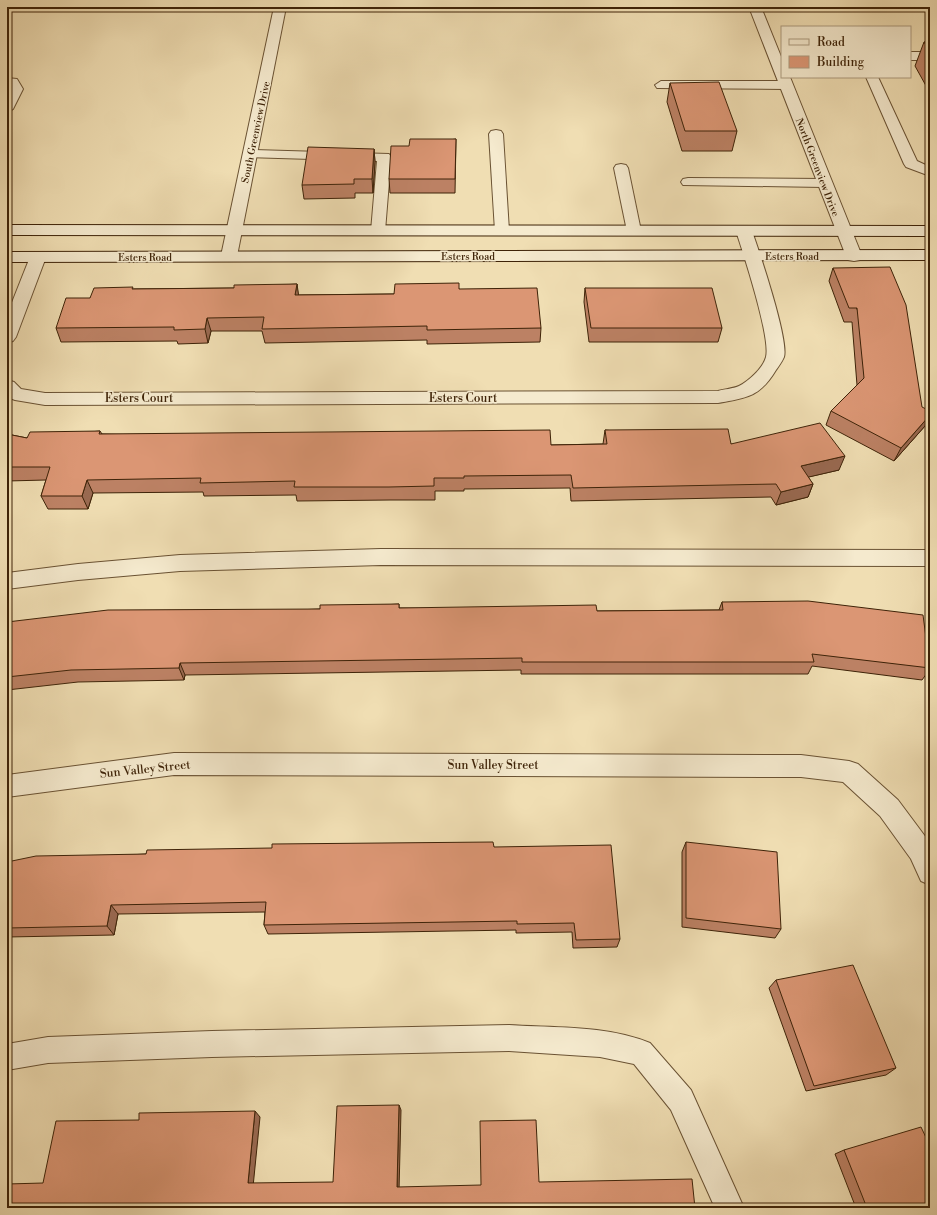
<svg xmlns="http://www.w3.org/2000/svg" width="937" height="1215" font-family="'Libre Bodoni',serif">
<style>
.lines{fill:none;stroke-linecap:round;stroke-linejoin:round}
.lane-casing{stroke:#6a5233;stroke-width:2}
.street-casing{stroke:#6a5233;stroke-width:2}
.secondary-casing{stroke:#3e2308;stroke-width:2}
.lane{fill:#f5eace;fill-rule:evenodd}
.street{fill:#f5eace;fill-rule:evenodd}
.secondary{fill:#f5eace;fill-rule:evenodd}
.wall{fill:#bc8164;stroke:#3e2308}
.shaded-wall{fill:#996951;stroke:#3e2308}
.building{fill:#db9674;stroke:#3e2308}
.labels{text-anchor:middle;stroke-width:3;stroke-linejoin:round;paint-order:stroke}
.far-street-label{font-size:10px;fill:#3e2308;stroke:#f5eace}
.street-label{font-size:12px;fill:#3e2308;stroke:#f5eace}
</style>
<rect width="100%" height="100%" fill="#f0deb3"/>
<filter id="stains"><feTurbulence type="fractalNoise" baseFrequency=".005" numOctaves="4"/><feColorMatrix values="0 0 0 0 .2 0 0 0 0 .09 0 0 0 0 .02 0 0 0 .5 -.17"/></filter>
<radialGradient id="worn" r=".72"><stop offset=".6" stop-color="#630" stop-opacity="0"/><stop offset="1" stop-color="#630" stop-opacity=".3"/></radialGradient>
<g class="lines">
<!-- lane casing -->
<g class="lane-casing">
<g id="lane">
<rect x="910" y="52" width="20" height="8"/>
<path d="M866,77H878L917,161L930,167V176L906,167L904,164Z"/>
<path d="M7,78L17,79L23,89L13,109L7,113V96L11,89L7,86Z"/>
<path d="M661,81H786L792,85L786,89L657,88L655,85Z"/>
<path d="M496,130L501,131L503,134L509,231L507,234H497L495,231L489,134L491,131Z"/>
<path d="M250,150L389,154L391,157L385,231L383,234H373L371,231L377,161L245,157L243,154L245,151Z"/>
<path d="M621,164L626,165L628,168L641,231L639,234H629L627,231L614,168L616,165Z"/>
<path d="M688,178L824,179L829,180L831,183L829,186L824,187L683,185L681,182L683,179Z"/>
<path d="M381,549L930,550V566L381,565L180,571L78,580L7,589V573L78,564L180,555Z"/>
<path d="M509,1025C555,1028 607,1025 650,1043L691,1090L744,1208H715L671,1110L634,1064L600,1057L509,1051L212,1057L48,1063L7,1070V1044L48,1037L212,1031Z"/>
</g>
</g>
<!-- street casing -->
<g class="street-casing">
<g id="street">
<path d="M274,7H286L237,256L235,260L229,261L223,260L221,256Z"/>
<path d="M749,7H761L782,59V77H790L862,256L860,260L854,261L848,260L846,256Z"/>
<path d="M744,226L750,228L752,231C759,251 789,340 784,357C782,362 778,367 776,370C760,397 746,398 718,403L45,405L15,400L7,397V380L14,382L21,389L45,393L718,391C724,389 733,389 739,386C749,381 763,368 766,357C771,338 743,252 736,231L738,228Z"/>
<path d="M38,252L44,253L46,257L16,337L13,341L7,343V315L30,257L32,253Z"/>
<path d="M174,753L801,755L849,761L858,764L898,800L930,843V885L921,881L911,859L880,816L843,782L801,777L174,775L7,797V775Z"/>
</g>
</g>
<!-- secondary casing -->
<g class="secondary-casing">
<g id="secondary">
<path d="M7,225L930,226V236L7,235Z"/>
<path d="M930,250V260L7,262V252Z"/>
</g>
</g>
<!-- lane -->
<use href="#lane" class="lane"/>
<!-- street -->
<use href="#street" class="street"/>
<!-- secondary -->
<use href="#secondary" class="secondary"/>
</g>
<!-- wall -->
<g class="wall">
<path d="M924,42H930V93L915,66Z"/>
<path d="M670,83L737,131L732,151H682L667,102Z"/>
<path d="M456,139L455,193H390L389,179L409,146Z"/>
<path d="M374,149L375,162L373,193H355V198L304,199L302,185Z"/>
<path d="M833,268L925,426L894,461L826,425L831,411L857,385L852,322H844L829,281Z"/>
<path d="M297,284L298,295L394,294L459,289L541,328L540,342L427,344V340L265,343L262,331H211L208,343L178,344L177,341L61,342L56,328L90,298L133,289L234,288Z"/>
<path d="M585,288L722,328L718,342H589L584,302Z"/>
<path d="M605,430L731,444L839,470L808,477L813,484L808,497L776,505L771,497L571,501L570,488L464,489V491H435V500H390L297,501L296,495L204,496L203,492L93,493L88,509H48L41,496L46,480L7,481V434L27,438L100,431L102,434L551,445L603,444Z"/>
<path d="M722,602L930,665V669L922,680L812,666L808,674H521V670L185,675L184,680L78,682L7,690V622L320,609L399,604V608L597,611L719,610Z"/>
<path d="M686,842L781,929L775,938L682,927V852Z"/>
<path d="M494,847L620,939L617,947L573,948L572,932L516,933V930L268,934L264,925L265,912L118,914L114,935L7,937V862L146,854Z"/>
<path d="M776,980L896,1068L886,1075L806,1091L769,988Z"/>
<path d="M844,1150L930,1208H856L835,1154Z"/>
</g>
<!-- shaded-wall -->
<g class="shaded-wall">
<path d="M374,149L375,162L373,193L372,179Z"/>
<path d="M297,284L299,298L295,295Z"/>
<path d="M207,318L211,331L208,343L205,329Z"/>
<path d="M930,415V417L925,426L894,461L901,448Z"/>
<path d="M845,456L839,470L796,480L801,466Z"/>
<path d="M87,480L93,493L88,509L82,496Z"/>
<path d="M813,484L808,497L776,505L781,492Z"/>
<path d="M180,663L185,675L184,680L179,668Z"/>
<path d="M111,905L118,914L114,935L107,926Z"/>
<path d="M399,1105L401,1110L399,1191L397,1187Z"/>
<path d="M255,1111L260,1117L253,1187L248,1183Z"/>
</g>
<!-- building -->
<g class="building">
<path d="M924,42H930V52Z"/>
<path d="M719,82L737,131H685L670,83Z"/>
<path d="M410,139H456L455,179H389L391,146H409Z"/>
<path d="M308,147L374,149L372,179H354V184L302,185Z"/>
<path d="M890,267L906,305L922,407L930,411V415L901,448L831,411L864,378L857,308H849L833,268Z"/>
<path d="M459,283V289L537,288L541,328L427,330V326L262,329L264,317L207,318L205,329L174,330V327L56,328L66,298H90L94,288L133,287L132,289L234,288V285L297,284L295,295L394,294L395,284Z"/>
<path d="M585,288H712L722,328H591Z"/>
<path d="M820,423L845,456L801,466L813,484L781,492L776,484L573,488L571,475L464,476V478H434V486L389,487H294L295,481L200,483L201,478L87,480L82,496H41L50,467H7V434L27,438L30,432L100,431L99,434L550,430L551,445L607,444L605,430L728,429L731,444Z"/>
<path d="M808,601L923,615L930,668L812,654L814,662H522V658L180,663L179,668L71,670L7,677V622L108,610L320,609V605L399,604V608L596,605L597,611L723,610L722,602Z"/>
<path d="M493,842L494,847L611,845L620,939L576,940L574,923L517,924V921L264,925L266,902L111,905L107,926L7,928V862L36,856L146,854L147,850L272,848V844Z"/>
<path d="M686,842L777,852L781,929L686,918Z"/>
<path d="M853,965L896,1068L814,1086L776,980Z"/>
<path d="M399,1105L397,1187L481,1185L480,1121L536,1120L539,1182L692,1179L695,1208H7V1184L43,1183L56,1121L139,1120V1113L255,1111L248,1183L333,1182L337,1106Z"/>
<path d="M921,1127L930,1146V1208H867L844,1150Z"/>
</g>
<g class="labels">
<!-- far-street labels -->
<g class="far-street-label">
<text transform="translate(255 132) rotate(-78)" y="4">South Greenview Drive</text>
<text transform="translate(818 167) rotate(69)" y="4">North Greenview Drive</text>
<text x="468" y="260">Esters Road</text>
<text x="792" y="260">Esters Road</text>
<text x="145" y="261">Esters Road</text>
</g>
<!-- street labels -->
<g class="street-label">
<text x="139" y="402">Esters Court</text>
<text x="463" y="402">Esters Court</text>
<text x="493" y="769">Sun Valley Street</text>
<text transform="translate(145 769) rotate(-6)" y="4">Sun Valley Street</text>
</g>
</g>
<!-- margin -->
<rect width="937" height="1215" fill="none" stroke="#f0deb3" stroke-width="24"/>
<rect x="8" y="8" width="921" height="1199" fill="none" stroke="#3e2308" stroke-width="2"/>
<rect x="12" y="12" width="913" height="1191" fill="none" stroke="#3e2308"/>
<!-- legend -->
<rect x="781" y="26" width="130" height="52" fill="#f5eace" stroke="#ac9a7f"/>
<rect x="789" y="39" width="20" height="6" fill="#f5eace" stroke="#ac9a7f"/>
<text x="817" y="46" font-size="12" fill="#3e2308">Road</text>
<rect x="789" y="56" width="20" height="12" fill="#db9674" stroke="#ac9a7f"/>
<text x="817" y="66" font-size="12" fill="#3e2308">Building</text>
<rect width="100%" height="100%" filter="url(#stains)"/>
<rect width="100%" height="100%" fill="url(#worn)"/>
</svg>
